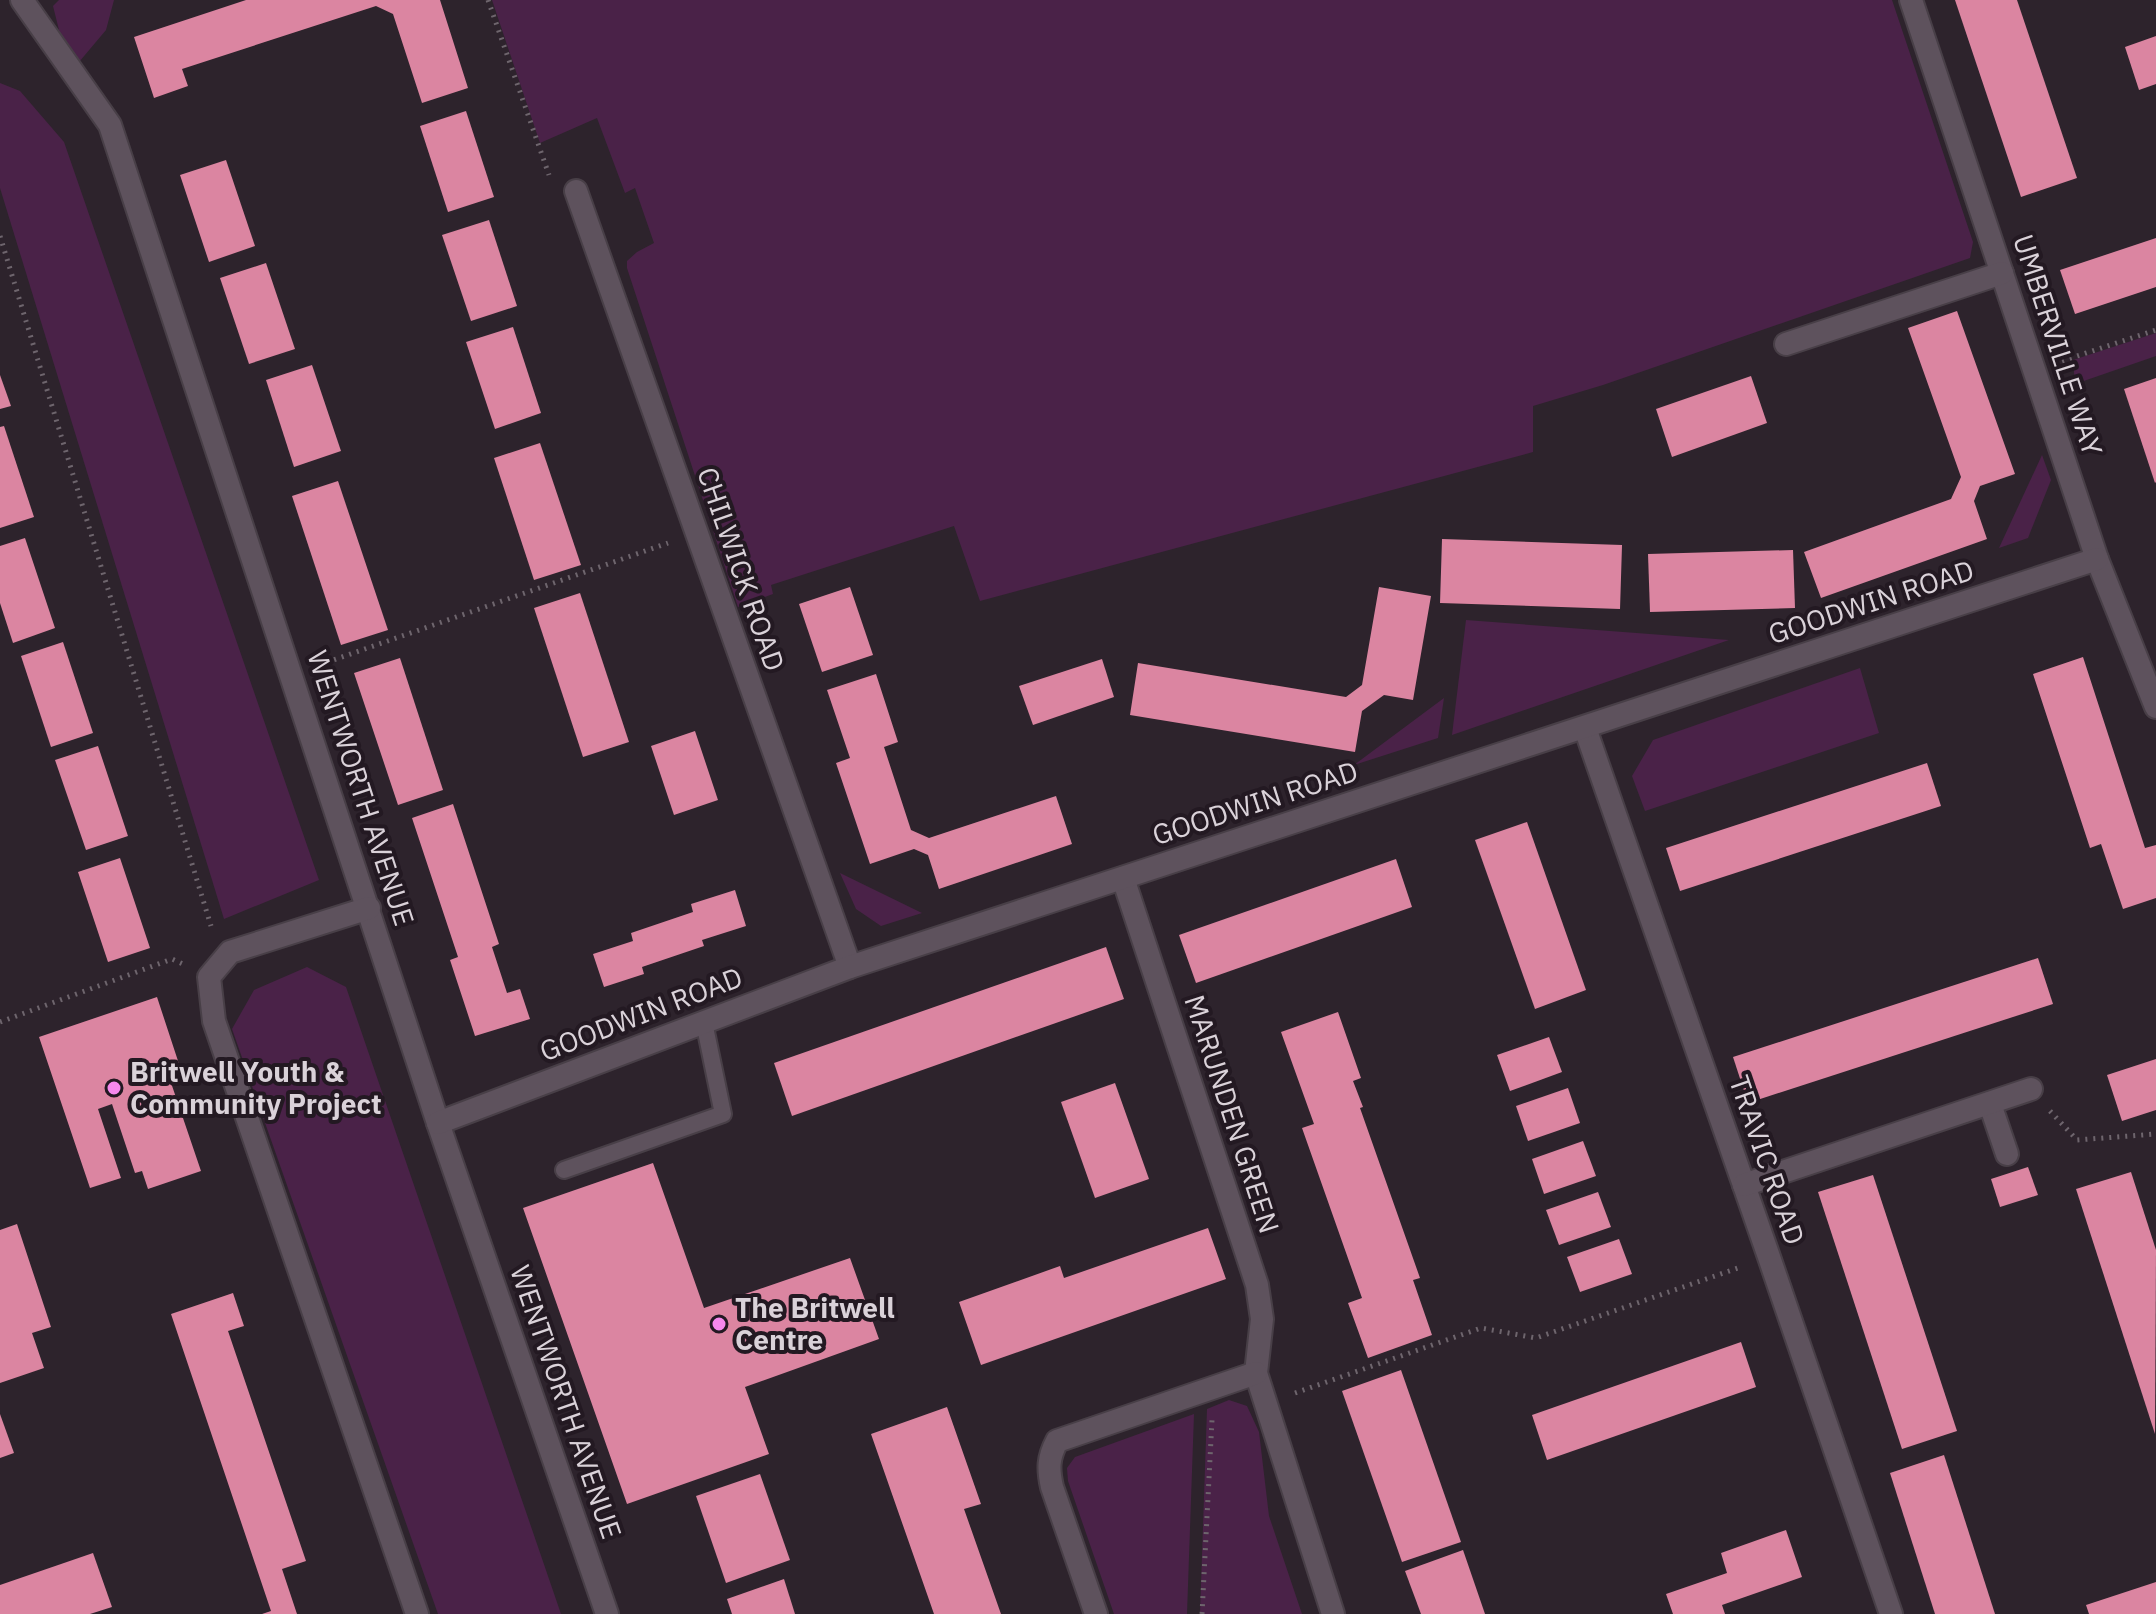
<svg xmlns="http://www.w3.org/2000/svg" width="2156" height="1614" font-family="'IBM Plex Sans',sans-serif">
<style>
.green{fill:#4a2248}
.building{fill:#db85a1}
.lines{fill:none;stroke-linecap:round;stroke-linejoin:round}
.service-casing{stroke:#483f47;stroke-width:20}
.minor-casing{stroke:#483f47;stroke-width:26}
.path{stroke:#6e656d;stroke-width:5;stroke-dasharray:2 6;stroke-linecap:butt}
.service{stroke:#5e525d;stroke-width:16}
.minor{stroke:#5e525d;stroke-width:22}
.poi-dot{fill:#f688ed;stroke:#231922;stroke-width:3}
.labels{text-anchor:middle;stroke-width:8;stroke-linejoin:round;paint-order:stroke}
.street-label{font-size:28px;fill:#dad2d9;stroke:#231922}
.poi-label{font-size:28px;font-weight:bold;fill:#dad2d9;stroke:#231922;text-anchor:start}
</style>
<rect width="100%" height="100%" fill="#2d232c"/>
<!-- green -->
<g class="green">
<path d="M59,0H114L106,30L79,62L61,38L53,6Z"/>
<path d="M492,0H1892L1973,242L1970,258L1603,385L1533,406V452L980,601L954,526L771,585L773,594L738,607L627,268V261L637,252L654,243L635,188L625,193L597,118L540,143Z"/>
<path d="M0,83L20,91L64,142L319,880L224,919L0,188Z"/>
<path d="M2156,333V356L2075,384L2073,360Z"/>
<path d="M2042,455L2051,480L2028,538L1999,548Z"/>
<path d="M1466,620L1729,640L1452,735Z"/>
<path d="M1860,668L1879,733L1645,811L1632,776L1653,740Z"/>
<path d="M1444,698L1438,738L1354,765Z"/>
<path d="M840,873L922,913L881,926L856,909Z"/>
<path d="M307,967L346,987L561,1614H438L232,1029L254,990Z"/>
<path d="M1229,1400L1247,1406L1259,1432L1269,1516L1302,1614H1200L1207,1409Z"/>
<path d="M1194,1414L1187,1614H1114L1068,1481L1067,1468L1075,1457Z"/>
</g>
<!-- building -->
<g class="building">
<path d="M246,0H440L468,88L422,103L393,14L376,6L182,69L188,86L154,98L134,37Z"/>
<path d="M1955,0H2017L2077,178L2021,197Z"/>
<path d="M2156,36V84L2139,90L2125,47Z"/>
<path d="M466,111L494,197L448,212L420,126Z"/>
<path d="M226,160L255,246L209,262L180,175Z"/>
<path d="M489,220L517,306L471,321L442,235Z"/>
<path d="M2156,238V287L2075,314L2060,270Z"/>
<path d="M266,263L295,349L249,364L220,278Z"/>
<path d="M1957,311L2015,474L1980,486L1974,501L1987,539L1821,598L1804,552L1951,499L1961,477L1908,328Z"/>
<path d="M513,327L541,413L495,429L466,342Z"/>
<path d="M312,365L341,451L294,467L266,380Z"/>
<path d="M0,375L11,406L0,409Z"/>
<path d="M1751,376L1767,423L1672,457L1656,409Z"/>
<path d="M2156,378V482L2155,483L2124,389Z"/>
<path d="M4,426L34,517L0,528V427Z"/>
<path d="M540,443L581,565L534,580L494,458Z"/>
<path d="M338,481L388,630L341,645L292,496Z"/>
<path d="M25,538L55,628L13,643L0,603V546Z"/>
<path d="M1442,539L1622,545L1620,609L1440,603Z"/>
<path d="M1793,550L1795,608L1650,612L1648,554Z"/>
<path d="M850,587L873,655L822,672L799,604Z"/>
<path d="M1379,587L1431,596L1413,700L1384,695L1362,711L1355,752L1130,715L1138,663L1346,697L1362,685Z"/>
<path d="M580,593L629,742L583,757L534,608Z"/>
<path d="M63,642L93,733L51,747L21,656Z"/>
<path d="M2083,657L2145,848L2156,845V898L2123,909L2101,844L2090,848L2033,674Z"/>
<path d="M400,658L443,790L398,805L354,673Z"/>
<path d="M1102,659L1114,697L1033,725L1019,686Z"/>
<path d="M876,674L898,742L884,747L911,830L929,838L1056,796L1072,844L939,889L928,855L914,849L870,864L836,763L850,758L827,690Z"/>
<path d="M695,731L718,800L674,815L651,746Z"/>
<path d="M98,746L128,836L86,850L55,760Z"/>
<path d="M1927,763L1941,806L1680,891L1666,848Z"/>
<path d="M453,804L499,944L492,947L507,993L520,989L530,1019L475,1036L450,960L458,957L412,818Z"/>
<path d="M1527,822L1586,990L1535,1009L1475,840Z"/>
<path d="M120,858L150,948L108,962L78,872Z"/>
<path d="M1396,859L1412,907L1196,983L1179,935Z"/>
<path d="M735,890L746,926L702,940L704,946L642,967L644,974L604,987L593,954L633,941L631,933L693,912L691,904Z"/>
<path d="M1106,947L1124,999L792,1116L774,1063Z"/>
<path d="M2038,958L2053,1004L1748,1103L1733,1057Z"/>
<path d="M157,997L180,1067L167,1071L201,1171L148,1189L142,1171L135,1173L112,1104L98,1109L121,1178L90,1188L39,1037Z"/>
<path d="M1338,1012L1361,1078L1353,1081L1363,1107L1360,1108L1420,1278L1413,1280L1432,1335L1368,1358L1348,1303L1362,1298L1302,1128L1314,1124L1281,1032Z"/>
<path d="M1549,1037L1562,1072L1510,1091L1497,1055Z"/>
<path d="M2156,1059V1110L2122,1121L2107,1075Z"/>
<path d="M1115,1083L1149,1179L1095,1198L1061,1102Z"/>
<path d="M1568,1088L1580,1123L1528,1141L1516,1106Z"/>
<path d="M1583,1141L1596,1176L1544,1194L1532,1159Z"/>
<path d="M653,1163L704,1308L850,1258L879,1339L745,1387L769,1454L627,1504L523,1208Z"/>
<path d="M2028,1167L2038,1195L2000,1207L1991,1179Z"/>
<path d="M2131,1172L2156,1250L2155,1434L2076,1189Z"/>
<path d="M1873,1175L1957,1431L1902,1449L1818,1192Z"/>
<path d="M1598,1192L1611,1227L1559,1245L1546,1210Z"/>
<path d="M17,1224L51,1327L32,1333L44,1368L0,1383V1230Z"/>
<path d="M1208,1228L1226,1279L981,1365L959,1302L1060,1266L1064,1278Z"/>
<path d="M1619,1239L1632,1274L1580,1292L1567,1257Z"/>
<path d="M233,1293L244,1326L228,1331L306,1561L282,1569L297,1614H262L271,1611L171,1314Z"/>
<path d="M1741,1342L1756,1387L1547,1460L1532,1415Z"/>
<path d="M1401,1370L1461,1542L1402,1562L1342,1391Z"/>
<path d="M947,1407L981,1504L964,1509L1001,1614H934L871,1434Z"/>
<path d="M0,1414L14,1453L0,1458Z"/>
<path d="M1944,1455L1995,1614H1935L1890,1473Z"/>
<path d="M760,1474L790,1560L726,1583L696,1496Z"/>
<path d="M1786,1530L1802,1577L1722,1605L1725,1614H1673L1666,1594L1727,1573L1721,1553Z"/>
<path d="M1463,1550L1485,1614H1421L1405,1571Z"/>
<path d="M93,1553L112,1607L90,1614H0V1585Z"/>
<path d="M784,1579L795,1614H732L727,1599Z"/>
<path d="M2156,1582V1614H2089L2086,1605Z"/>
</g>
<g class="lines">
<!-- service casing -->
<g class="service-casing">
<path id="service" d="M564,1170L723,1114L704,1022"/>
</g>
<!-- minor casing -->
<g class="minor-casing">
<g id="minor">
<path d="M22,0L110,125L438,1123L607,1614"/>
<path d="M1911,0L2097,559L2156,707"/>
<path d="M576,191L850,967"/>
<path d="M1786,344L2002,273"/>
<path d="M1585,728L1769,1257L1891,1614"/>
<path d="M1123,878L1257,1285L1262,1319L1256,1373L1333,1614"/>
<path d="M369,908L230,952L209,977L214,1021L417,1614"/>
<path d="M1990,1104L2007,1154"/>
<path d="M438,1123L850,967L2097,559"/>
<path d="M1744,1185L2031,1089"/>
<path d="M1096,1614L1052,1487C1048,1469 1048,1458 1057,1441L1256,1373"/>
</g>
</g>
<!-- path -->
<g class="path">
<path d="M488,0L549,175"/>
<path d="M0,236L211,926"/>
<path d="M2062,361L2156,330"/>
<path d="M319,665L668,543"/>
<path d="M0,1022L172,959L183,964"/>
<path d="M2050,1111L2077,1140L2156,1134"/>
<path d="M1295,1393L1481,1328L1536,1338L1738,1268"/>
<path d="M1202,1614L1212,1420"/>
</g>
<!-- service -->
<use href="#service" class="service"/>
<!-- minor -->
<use href="#minor" class="minor"/>
</g>
<!-- markers -->
<g class="poi-dot">
<circle cx="114" cy="1088" r="8"/>
<circle cx="719" cy="1324" r="8"/>
</g>
<g class="labels">
<!-- street labels -->
<g class="street-label">
<text transform="translate(2058 345) rotate(72)" y="10">UMBERVILLE WAY</text>
<text transform="translate(741 569) rotate(71)" y="10">CHILWICK ROAD</text>
<text transform="translate(1871 602) rotate(-18)" y="10">GOODWIN ROAD</text>
<text transform="translate(361 788) rotate(72)" y="10">WENTWORTH AVENUE</text>
<text transform="translate(1255 803) rotate(-18)" y="10">GOODWIN ROAD</text>
<text transform="translate(641 1014) rotate(-21)" y="10">GOODWIN ROAD</text>
<text transform="translate(1232 1114) rotate(72)" y="10">MARUNDEN GREEN</text>
<text transform="translate(1767 1160) rotate(71)" y="10">TRAVIC ROAD</text>
<text transform="translate(566 1402) rotate(71)" y="10">WENTWORTH AVENUE</text>
</g>
<!-- poi labels -->
<g class="poi-label">
<text x="130" y="1082">Britwell Youth &amp;<tspan x="130" dy="32">Community Project</tspan></text>
<text x="735" y="1318">The Britwell<tspan x="735" dy="32">Centre</tspan></text>
</g>
</g>
</svg>
